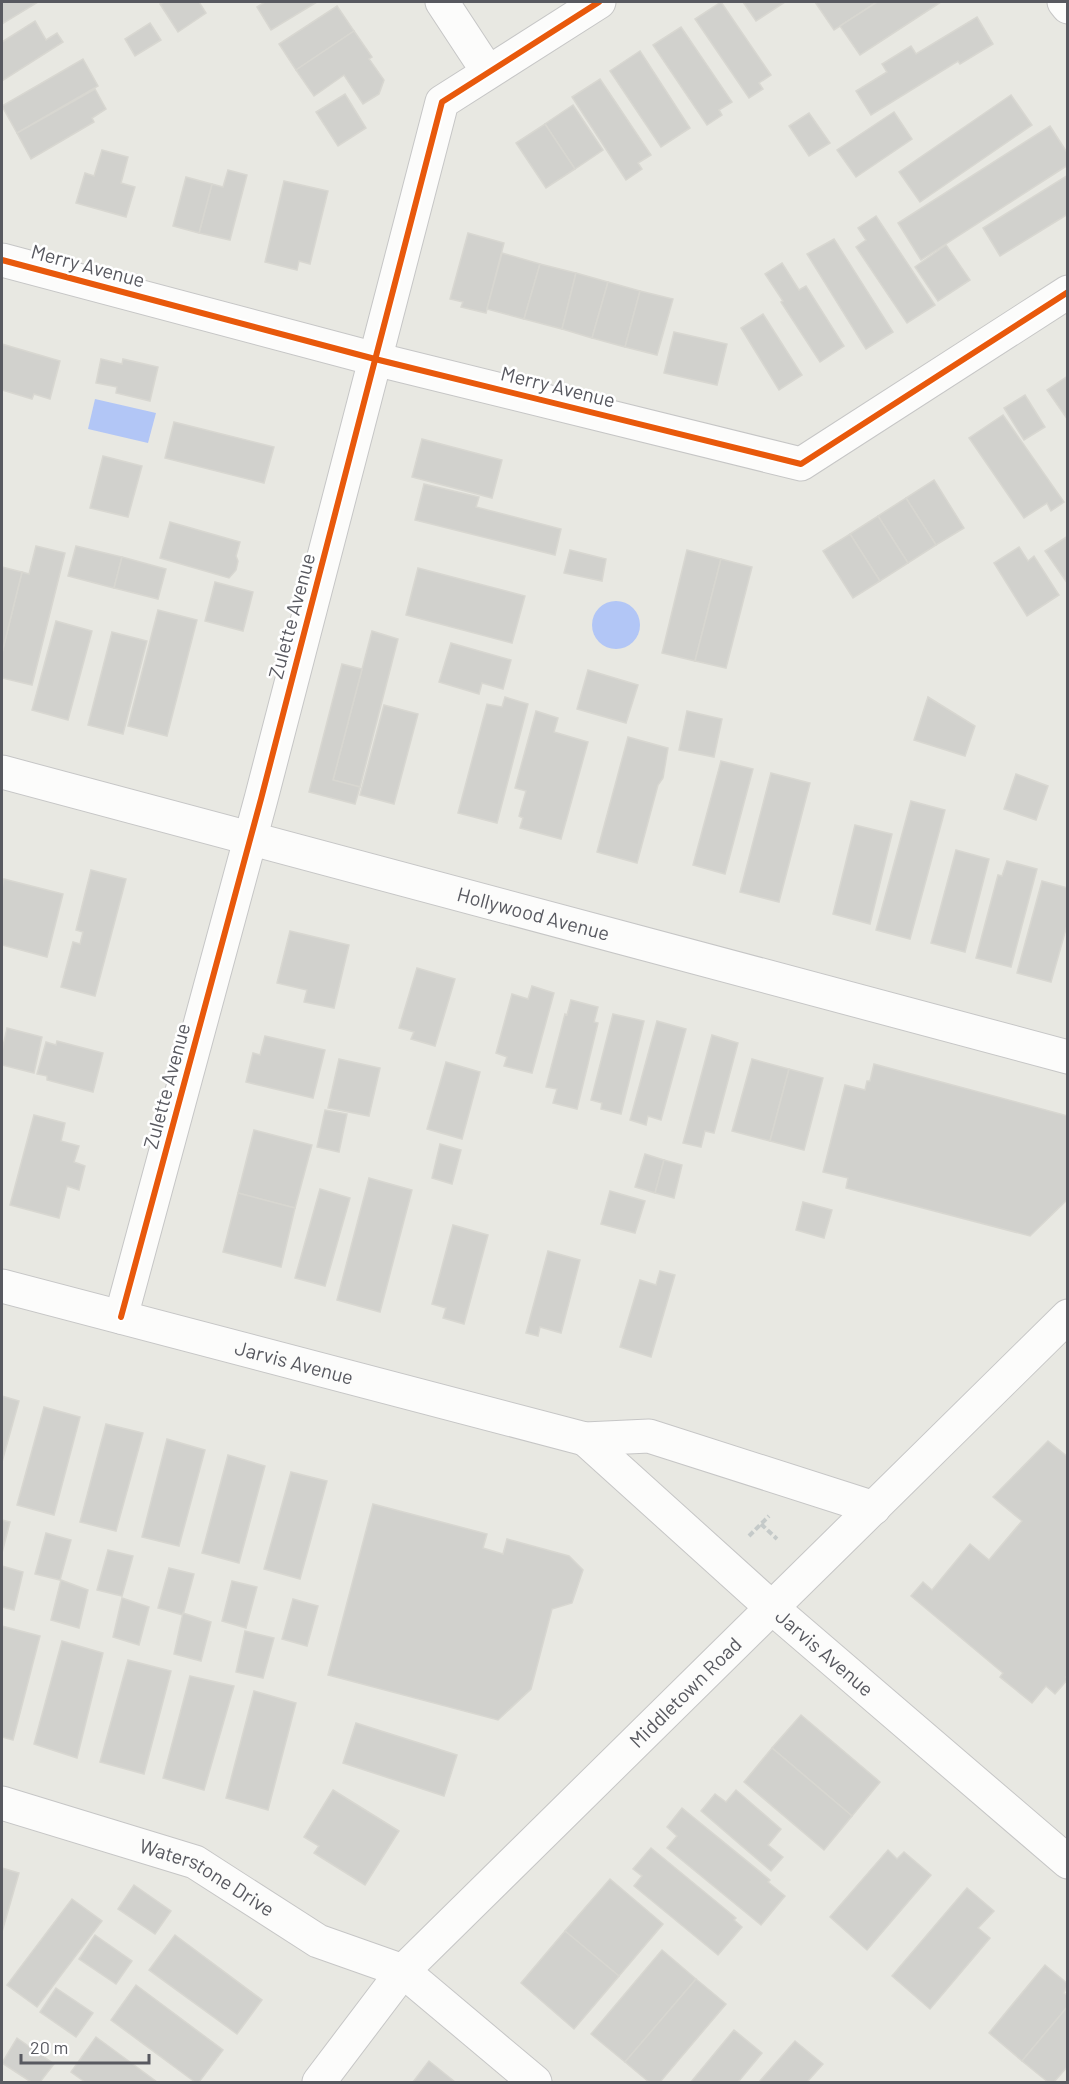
<svg xmlns="http://www.w3.org/2000/svg" width="1069" height="2084" font-family="Barlow,sans-serif">
<style>
.water{fill:#b2c6f6}
.building{fill:#d1d1cd;stroke:#d8d7d1;stroke-width:1.5}
.lines{fill:none;stroke-linecap:round;stroke-linejoin:round}
.minor-casing{stroke:#c6c6c6;stroke-width:35}
.path{stroke:#c5cac9;stroke-width:4;stroke-dasharray:6 3;stroke-linecap:butt}
.minor{stroke:#fcfcfb;stroke-width:33}
.cycleway-casing{stroke:#fff;stroke-width:10}
.cycleway{stroke:#e8590c;stroke-width:6}
.labels{text-anchor:middle;stroke-width:5;stroke-linejoin:round;paint-order:stroke}
.street-label{font-size:20px;fill:#585960;stroke:#fff}
</style>
<rect width="100%" height="100%" fill="#e8e8e2"/>
<!-- water -->
<g class="water">
<path d="M95,399L156,413L148,443L88,429Z"/>
<circle cx="616" cy="625" r="24"/>
</g>
<!-- building -->
<g class="building">
<path d="M2,2H38L2,24Z"/>
<path d="M164,2H199L206,13L178,32L160,4Z"/>
<path d="M265,2H317L271,30L257,7Z"/>
<path d="M721,2L771,75L759,83L763,89L749,98L695,19Z"/>
<path d="M743,2H785L756,21Z"/>
<path d="M815,2H877L834,30Z"/>
<path d="M877,2H941L860,55L840,26Z"/>
<path d="M337,6L354,31L296,70L279,44Z"/>
<path d="M977,17L993,44L960,64L958,61L871,115L856,91L887,72L882,64L911,46L916,54Z"/>
<path d="M35,21L46,40L57,33L63,42L2,81V42Z"/>
<path d="M150,23L161,40L135,56L125,39Z"/>
<path d="M681,27L732,102L719,110L722,115L707,125L653,45Z"/>
<path d="M354,31L372,57L369,59L384,80L379,94L363,104L344,75L314,96L296,70Z"/>
<path d="M640,51L690,128L661,147L610,71Z"/>
<path d="M83,59L98,86L17,133L2,106Z"/>
<path d="M600,79L651,155L638,163L642,169L626,180L572,97Z"/>
<path d="M95,89L106,109L92,118L94,122L31,159L17,133Z"/>
<path d="M345,94L366,128L338,146L316,112Z"/>
<path d="M1011,95L1032,125L920,202L899,172Z"/>
<path d="M573,105L603,150L575,169L545,124Z"/>
<path d="M894,112L912,139L856,177L837,150Z"/>
<path d="M809,113L830,143L809,156L789,126Z"/>
<path d="M545,124L575,169L546,188L516,143Z"/>
<path d="M1050,126L1068,154V165L921,260L898,223Z"/>
<path d="M102,150L128,157L121,183L135,187L126,217L76,203L85,173L94,176Z"/>
<path d="M228,170L247,175L230,240L199,233L212,184L223,187Z"/>
<path d="M1068,175V214L1000,256L983,228Z"/>
<path d="M186,177L212,184L199,233L173,226Z"/>
<path d="M284,181L328,191L310,264L299,261L297,270L265,262Z"/>
<path d="M876,216L935,305L907,323L856,247L866,240L858,228Z"/>
<path d="M468,233L504,243L486,313L461,307L463,302L450,299Z"/>
<path d="M834,239L893,332L866,349L807,254Z"/>
<path d="M946,245L970,280L938,301L915,267Z"/>
<path d="M502,253L540,264L524,319L487,309Z"/>
<path d="M782,263L799,290L806,286L844,346L820,362L781,302L783,301L765,274Z"/>
<path d="M540,264L576,273L562,329L524,319Z"/>
<path d="M576,273L608,282L592,338L562,329Z"/>
<path d="M608,282L640,291L625,347L592,338Z"/>
<path d="M640,291L673,299L657,355L625,347Z"/>
<path d="M763,314L802,375L779,390L741,328Z"/>
<path d="M674,332L727,344L717,385L664,373Z"/>
<path d="M2,344L60,361L50,399L34,394L32,399L2,390Z"/>
<path d="M101,359L122,364L123,359L158,367L150,401L116,393L117,387L96,383Z"/>
<path d="M1068,376V420L1047,390Z"/>
<path d="M1025,395L1045,427L1024,440L1004,408Z"/>
<path d="M1003,415L1064,502L1051,511L1047,503L1024,518L969,438Z"/>
<path d="M174,422L274,447L264,483L165,458Z"/>
<path d="M422,439L502,460L492,498L412,477Z"/>
<path d="M103,456L142,466L128,517L90,508Z"/>
<path d="M934,480L964,528L936,545L906,498Z"/>
<path d="M424,484L479,497L476,507L561,529L555,555L415,520Z"/>
<path d="M906,498L936,545L908,563L878,516Z"/>
<path d="M878,516L908,563L880,581L850,534Z"/>
<path d="M170,522L240,542L236,556L238,561L236,570L229,578L160,558Z"/>
<path d="M850,534L880,581L853,598L823,551Z"/>
<path d="M1068,536V584L1045,551Z"/>
<path d="M36,546L65,553L32,685L2,678V653L22,572L29,574Z"/>
<path d="M76,546L122,557L114,588L68,576Z"/>
<path d="M1019,547L1028,561L1034,556L1059,595L1027,616L994,563Z"/>
<path d="M570,550L606,559L602,581L564,573Z"/>
<path d="M687,550L721,559L695,661L662,653Z"/>
<path d="M122,557L166,569L158,599L114,588Z"/>
<path d="M721,559L752,567L726,668L695,661Z"/>
<path d="M2,567L22,572L2,653Z"/>
<path d="M418,568L525,596L512,643L406,615Z"/>
<path d="M215,582L253,592L243,631L205,621Z"/>
<path d="M158,610L197,620L167,736L128,726Z"/>
<path d="M56,621L92,631L68,720L32,710Z"/>
<path d="M372,631L398,639L360,787L333,780Z"/>
<path d="M112,632L147,641L123,734L88,725Z"/>
<path d="M451,643L511,660L503,689L482,683L479,694L439,682Z"/>
<path d="M342,664L362,669L333,780L360,787L355,804L309,792Z"/>
<path d="M588,670L638,685L626,723L577,709Z"/>
<path d="M505,697L528,704L497,823L458,813L487,704L502,707Z"/>
<path d="M928,697L975,726L965,756L914,740Z"/>
<path d="M384,705L418,714L394,804L360,795Z"/>
<path d="M536,711L558,718L554,732L588,742L561,839L520,828L523,818L519,816L526,791L515,788Z"/>
<path d="M687,711L722,719L714,757L679,750Z"/>
<path d="M628,737L668,748L663,778L658,785L637,863L597,852Z"/>
<path d="M721,761L753,769L725,874L693,865Z"/>
<path d="M771,773L810,783L779,902L740,892Z"/>
<path d="M1016,774L1048,786L1036,820L1004,809Z"/>
<path d="M911,801L945,810L910,939L876,930Z"/>
<path d="M855,825L892,834L870,924L833,914Z"/>
<path d="M956,850L989,859L965,952L931,943Z"/>
<path d="M1007,861L1037,869L1011,967L976,958L998,875L1002,876Z"/>
<path d="M91,870L126,879L95,996L61,987L73,942L80,944L83,932L76,930Z"/>
<path d="M4,879L63,894L47,957L2,945V889Z"/>
<path d="M1042,881L1068,888V922L1051,982L1017,973Z"/>
<path d="M290,931L349,945L334,1008L304,1002L307,990L277,983Z"/>
<path d="M417,968L455,979L435,1046L411,1039L414,1032L399,1028Z"/>
<path d="M532,986L554,993L532,1073L504,1066L507,1057L496,1053L512,994L528,999Z"/>
<path d="M571,1000L598,1007L594,1022L598,1023L577,1109L553,1103L557,1089L546,1087L565,1014L567,1015Z"/>
<path d="M613,1014L644,1021L621,1114L601,1109L602,1103L591,1100Z"/>
<path d="M657,1021L686,1029L661,1120L648,1116L646,1125L630,1120Z"/>
<path d="M7,1028L42,1037L34,1073L2,1065V1051Z"/>
<path d="M712,1035L738,1043L714,1133L705,1131L701,1147L683,1143Z"/>
<path d="M265,1036L325,1050L313,1098L246,1082L253,1053L260,1055Z"/>
<path d="M57,1041L103,1053L93,1092L47,1080V1076L37,1074L46,1042L56,1045Z"/>
<path d="M339,1059L380,1068L369,1116L328,1108Z"/>
<path d="M752,1059L789,1069L770,1141L732,1131Z"/>
<path d="M446,1062L480,1072L462,1139L427,1129Z"/>
<path d="M874,1064L1068,1116V1199L1030,1236L846,1188L848,1178L823,1172L845,1085L865,1090L867,1081H870Z"/>
<path d="M789,1069L823,1078L804,1150L770,1141Z"/>
<path d="M325,1110L347,1114L339,1152L317,1147Z"/>
<path d="M34,1115L65,1123L61,1141L79,1146L74,1162L85,1166L79,1190L67,1186L59,1218L10,1205Z"/>
<path d="M254,1130L312,1145L295,1208L238,1193Z"/>
<path d="M440,1144L461,1150L452,1184L432,1178Z"/>
<path d="M645,1154L664,1160L655,1193L635,1187Z"/>
<path d="M664,1160L682,1165L674,1198L655,1193Z"/>
<path d="M369,1178L412,1190L380,1312L337,1300Z"/>
<path d="M320,1189L350,1198L325,1286L295,1278Z"/>
<path d="M610,1191L645,1201L635,1233L601,1224Z"/>
<path d="M238,1193L295,1208L281,1267L223,1252Z"/>
<path d="M803,1202L832,1210L824,1238L796,1230Z"/>
<path d="M453,1225L488,1235L464,1324L443,1318L446,1308L432,1304Z"/>
<path d="M548,1251L580,1260L561,1333L540,1327L538,1336L526,1333Z"/>
<path d="M660,1271L675,1275L651,1357L620,1347L640,1280L656,1285Z"/>
<path d="M2,1396L19,1401L2,1462Z"/>
<path d="M44,1407L80,1417L54,1515L17,1505Z"/>
<path d="M106,1424L143,1433L116,1531L80,1522Z"/>
<path d="M167,1439L205,1450L179,1546L142,1537Z"/>
<path d="M1048,1441L1068,1457V1675L1066,1677L1068,1679L1055,1694L1046,1686L1032,1703L1000,1677L1003,1673L911,1596L923,1582L932,1590L970,1544L989,1560L1022,1521L993,1497Z"/>
<path d="M228,1455L265,1466L239,1563L202,1553Z"/>
<path d="M291,1472L327,1481L300,1579L264,1569Z"/>
<path d="M373,1504L487,1534L483,1548L503,1554L507,1539L569,1556L583,1570L572,1603L552,1609L531,1689L498,1720L328,1675Z"/>
<path d="M2,1520L10,1522L2,1553Z"/>
<path d="M46,1533L71,1540L60,1580L35,1574Z"/>
<path d="M108,1550L133,1556L122,1596L97,1590Z"/>
<path d="M2,1566L23,1572L14,1610L2,1607Z"/>
<path d="M169,1568L194,1574L183,1615L158,1608Z"/>
<path d="M61,1580L88,1590L79,1628L51,1620Z"/>
<path d="M232,1581L257,1587L246,1628L222,1621Z"/>
<path d="M122,1598L149,1607L139,1645L113,1637Z"/>
<path d="M293,1599L318,1606L307,1646L282,1639Z"/>
<path d="M183,1613L211,1622L201,1661L174,1654Z"/>
<path d="M2,1626L40,1636L13,1740L2,1737Z"/>
<path d="M245,1631L274,1638L263,1678L236,1672Z"/>
<path d="M62,1641L103,1653L77,1758L34,1744Z"/>
<path d="M128,1660L171,1671L144,1774L100,1762Z"/>
<path d="M190,1676L234,1686L204,1790L163,1778Z"/>
<path d="M254,1691L296,1703L268,1810L226,1798Z"/>
<path d="M801,1715L880,1782L852,1816L772,1748Z"/>
<path d="M356,1723L457,1755L444,1796L343,1763Z"/>
<path d="M772,1748L852,1816L824,1850L744,1782Z"/>
<path d="M333,1790L399,1831L365,1885L314,1853L319,1846L304,1837Z"/>
<path d="M736,1790L781,1829L768,1845L783,1857L771,1871L701,1811L715,1794L726,1802Z"/>
<path d="M682,1808L770,1880L768,1882L785,1896L761,1925L667,1848L677,1836L667,1827Z"/>
<path d="M651,1848L736,1918L734,1920L742,1927L718,1955L634,1886L642,1876L633,1869Z"/>
<path d="M888,1850L897,1859L904,1852L931,1875L867,1950L830,1917Z"/>
<path d="M2,1868L19,1873L2,1932Z"/>
<path d="M610,1879L663,1924L619,1976L565,1931Z"/>
<path d="M134,1885L171,1911L155,1934L118,1909Z"/>
<path d="M967,1888L994,1911L978,1928L990,1938L930,2009L892,1976Z"/>
<path d="M72,1899L102,1921L37,2007L7,1985Z"/>
<path d="M565,1931L619,1976L574,2029L521,1983Z"/>
<path d="M95,1935L132,1961L116,1984L79,1959Z"/>
<path d="M175,1935L262,2000L237,2034L149,1970Z"/>
<path d="M662,1950L696,1979L625,2062L591,2034Z"/>
<path d="M1045,1965L1068,1984L1064,1993L1068,1996V2006L1022,2061L989,2033Z"/>
<path d="M696,1979L726,2004L660,2082H649L625,2062Z"/>
<path d="M136,1985L223,2050L199,2082H195L111,2020Z"/>
<path d="M56,1988L93,2013L76,2037L40,2012Z"/>
<path d="M1068,2006V2066L1054,2082H1048L1022,2061Z"/>
<path d="M734,2030L762,2053L738,2082H691Z"/>
<path d="M96,2037L157,2082H85L71,2072Z"/>
<path d="M17,2038L54,2064L40,2082H31L2,2063Z"/>
<path d="M795,2041L823,2064L807,2082H759Z"/>
<path d="M429,2061L455,2082H413Z"/>
</g>
<g class="lines">
<!-- minor casing -->
<g class="minor-casing">
<g id="minor">
<path d="M442,2L488,72"/>
<path d="M1064,2L1068,7"/>
<path d="M2,260L375,359L801,464L1068,292"/>
<path id="s1" d="M2,772L1068,1057"/>
<path id="s2" d="M2,1286L585,1439L649,1436L874,1508"/>
<path d="M121,1317L261,799L442,102L599,2"/>
<path id="s3" d="M585,1439L771,1607L1068,1862"/>
<path id="s4" d="M2,1803L195,1862L318,1941L403,1971L535,2082"/>
<path id="s5" d="M319,2082L403,1971L1068,1316"/>
</g>
</g>
<!-- path -->
<g class="path">
<path d="M761,1524L777,1539"/>
<path d="M749,1536L769,1516"/>
</g>
<!-- minor -->
<use href="#minor" class="minor"/>
<!-- cycleway casing -->
<g class="cycleway-casing">
<g id="cycleway">
<path d="M2,260L375,359L801,464L1068,292"/>
<path d="M121,1317L261,799L442,102L599,2"/>
</g>
</g>
<!-- cycleway -->
<use href="#cycleway" class="cycleway"/>
</g>
<g class="labels">
<!-- street labels -->
<g class="street-label">
<text transform="translate(88 266) rotate(15)" y="7">Merry Avenue</text>
<text transform="translate(558 387) rotate(14)" y="7">Merry Avenue</text>
<text transform="translate(292 616) rotate(-75)" y="7">Zulette Avenue</text>
<text dy="7" stroke="none"><textPath href="#s1" startOffset="550">Hollywood Avenue</textPath></text>
<text transform="translate(167 1086) rotate(-75)" y="7">Zulette Avenue</text>
<text dy="7" stroke="none"><textPath href="#s2" startOffset="302">Jarvis Avenue</textPath></text>
<text dy="7" stroke="none"><textPath href="#s3" startOffset="321">Jarvis Avenue</textPath></text>
<text dy="7" stroke="none"><textPath href="#s5" startOffset="536">Middletown Road</textPath></text>
<text dy="7" stroke="none"><textPath href="#s4" startOffset="219">Waterstone Drive</textPath></text>
</g>
</g>
<!-- border -->
<rect width="1069" height="2084" fill="none" stroke="#585960" stroke-width="6"/>
<!-- scale -->
<path d="M21 2054v9h128v-9" fill="none" stroke="#585960" stroke-width="3"/>
<text x="30" y="2054" font-size="18" fill="#585960" stroke="#ffffff" stroke-width="4.5" paint-order="stroke">20 m</text>
</svg>
